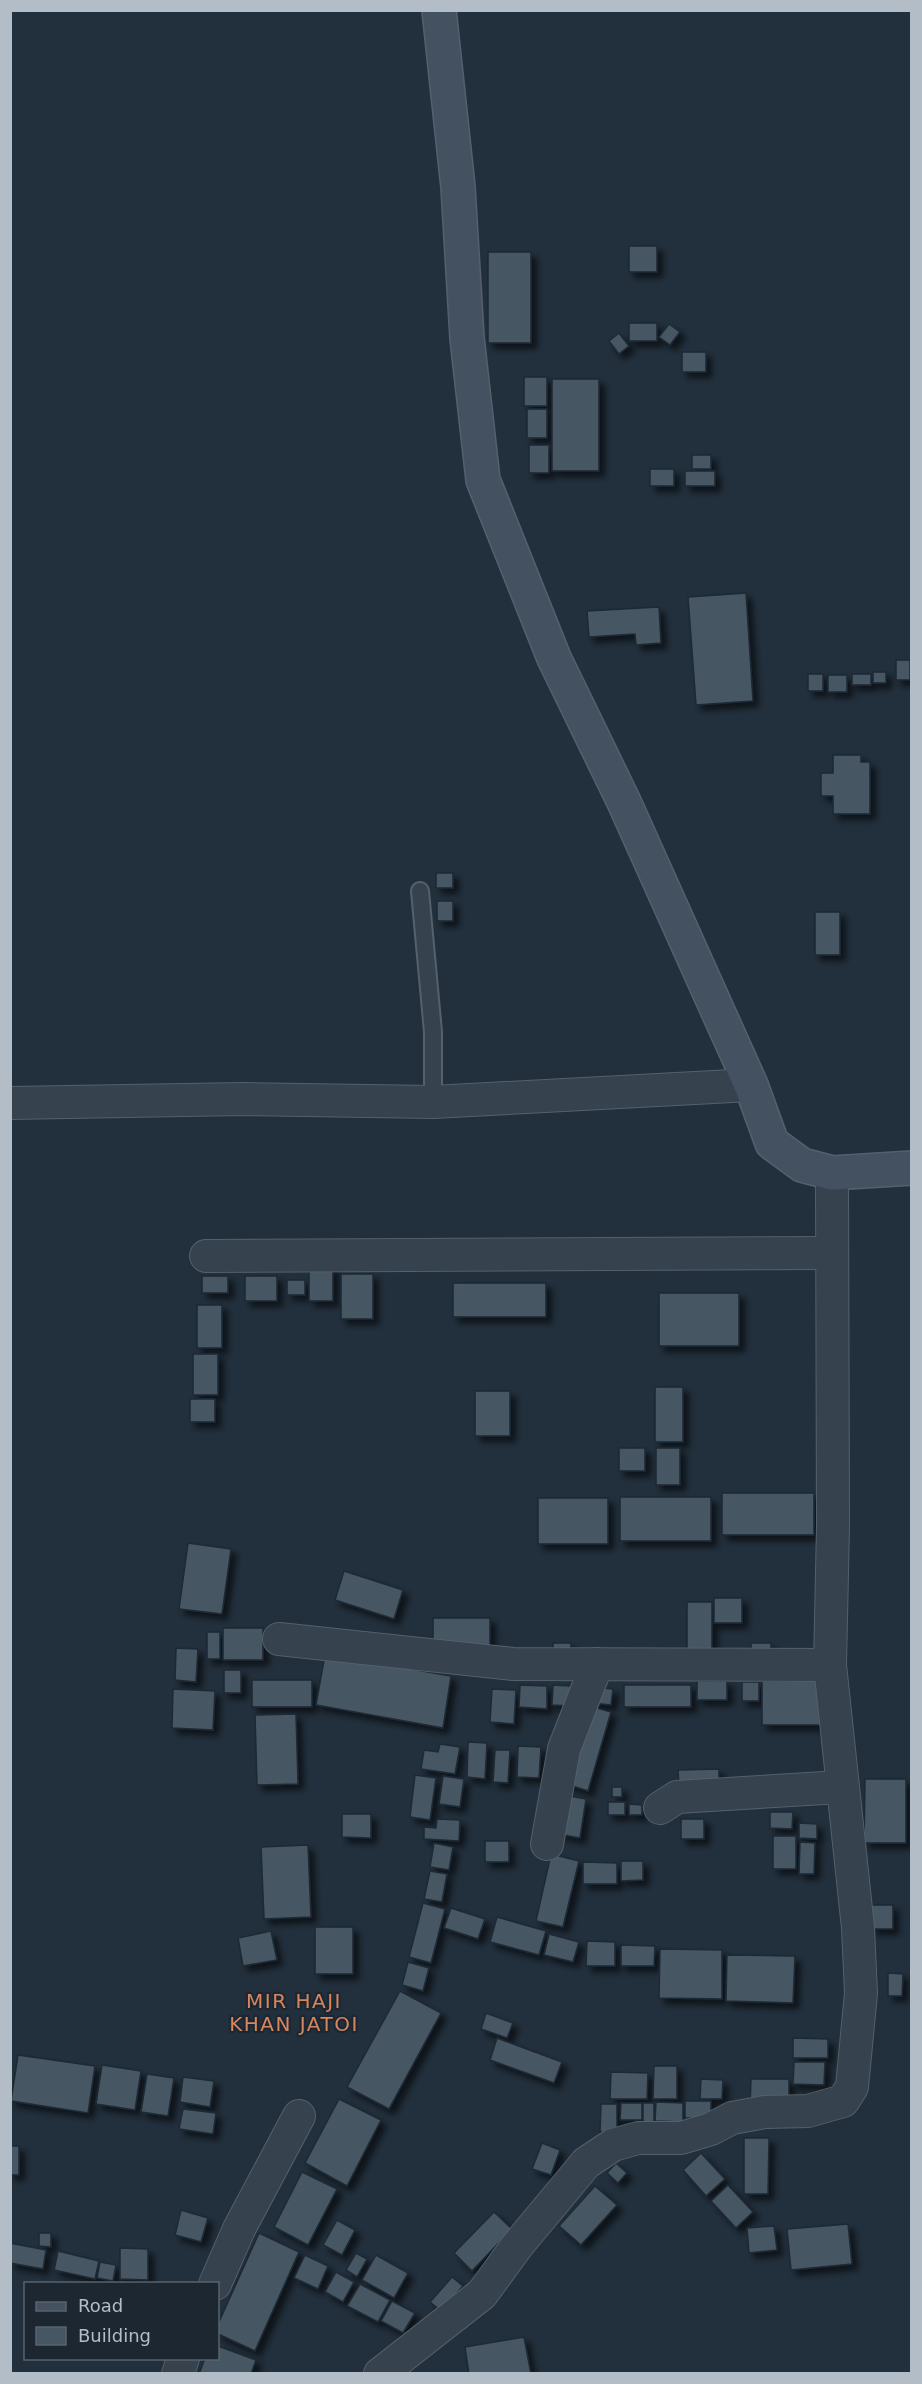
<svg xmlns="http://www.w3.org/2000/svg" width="922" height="2384" font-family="'DejaVu Sans',sans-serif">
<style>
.building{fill:#465663;stroke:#1e2934;stroke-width:1.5;filter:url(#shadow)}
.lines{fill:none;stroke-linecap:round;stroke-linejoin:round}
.lane-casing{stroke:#55606b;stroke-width:20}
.street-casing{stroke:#55606b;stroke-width:34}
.secondary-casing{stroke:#55606b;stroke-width:36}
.lane{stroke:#36424d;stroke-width:16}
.street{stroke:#36424d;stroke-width:32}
.secondary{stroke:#445160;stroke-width:33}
.labels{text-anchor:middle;stroke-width:4.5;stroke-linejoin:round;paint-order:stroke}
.quarter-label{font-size:20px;letter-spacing:1.5px;fill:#d7865e;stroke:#1c2732}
</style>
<defs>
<filter id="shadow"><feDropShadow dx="5.5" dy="5.5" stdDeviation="3" flood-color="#0009"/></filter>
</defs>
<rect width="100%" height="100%" fill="#22303d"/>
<!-- building -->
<g class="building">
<rect x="629" y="246" width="28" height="26"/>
<rect x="488" y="252" width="43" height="91"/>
<rect x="629" y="323" width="28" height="18"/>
<path d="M669,324L680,332L670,345L659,337Z"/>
<path d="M619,333L629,346L619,354L609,341Z"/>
<rect x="682" y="352" width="24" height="20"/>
<rect x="524" y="377" width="23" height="29"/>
<rect x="552" y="379" width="47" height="92"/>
<rect x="527" y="409" width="20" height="29"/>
<rect x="529" y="445" width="20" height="28"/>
<rect x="692" y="455" width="19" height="14"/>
<rect x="650" y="469" width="24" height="17"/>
<rect x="685" y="471" width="30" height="15"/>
<path d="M746,593L753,701L696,705L688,597Z"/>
<path d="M659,607L661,643L636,645L635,634L589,637L587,611Z"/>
<rect x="896" y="660" width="14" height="20"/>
<rect x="873" y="672" width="13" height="11"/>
<rect x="808" y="674" width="15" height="17"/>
<rect x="852" y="674" width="19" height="11"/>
<rect x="828" y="675" width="19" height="17"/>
<path d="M833,755H861V762H870V814H833V796H821V773H833Z"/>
<rect x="436" y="873" width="17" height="15"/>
<rect x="437" y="901" width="16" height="20"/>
<rect x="815" y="912" width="25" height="43"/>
<rect x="309" y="1266" width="24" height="35"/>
<rect x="341" y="1274" width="32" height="45"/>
<rect x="202" y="1276" width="26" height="17"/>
<rect x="245" y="1276" width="32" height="25"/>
<rect x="287" y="1280" width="18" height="15"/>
<rect x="453" y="1283" width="93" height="34"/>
<rect x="659" y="1293" width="80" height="53"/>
<rect x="197" y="1305" width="25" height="43"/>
<rect x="193" y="1354" width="25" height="41"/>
<rect x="655" y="1387" width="28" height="55"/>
<rect x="475" y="1391" width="35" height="45"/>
<rect x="190" y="1399" width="25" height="23"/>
<rect x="619" y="1448" width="26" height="23"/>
<rect x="656" y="1448" width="24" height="37"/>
<rect x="722" y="1493" width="92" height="42"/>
<rect x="620" y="1497" width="91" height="44"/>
<rect x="538" y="1498" width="70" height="46"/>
<path d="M188,1543L231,1549L222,1614L179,1609Z"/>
<path d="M344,1571L403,1590L394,1619L335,1600Z"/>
<rect x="714" y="1598" width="28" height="25"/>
<rect x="687" y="1602" width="25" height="54"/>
<rect x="433" y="1618" width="57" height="36"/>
<rect x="223" y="1628" width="40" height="32"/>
<rect x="207" y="1632" width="13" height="27"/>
<rect x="553" y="1643" width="18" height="11"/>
<rect x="751" y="1643" width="20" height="13"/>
<path d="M176,1648L198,1649L196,1682L175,1680Z"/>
<path d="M325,1654L451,1676L443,1728L316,1705Z"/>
<rect x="224" y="1670" width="17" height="23"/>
<rect x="252" y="1680" width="60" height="27"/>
<rect x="697" y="1681" width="30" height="19"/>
<rect x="762" y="1681" width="60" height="44"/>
<rect x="742" y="1682" width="17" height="19"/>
<path d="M520,1685L547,1686V1709L519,1707Z"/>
<path d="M553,1685L571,1686L570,1706L552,1705Z"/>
<rect x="624" y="1685" width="67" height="22"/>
<path d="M593,1687L613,1689L611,1705L591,1703Z"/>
<path d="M173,1689L215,1691L213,1730L172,1728Z"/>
<path d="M492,1689L516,1690L514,1724L490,1722Z"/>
<path d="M586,1705L611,1712L588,1791L563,1783Z"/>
<path d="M296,1714L298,1784L257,1785L255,1715Z"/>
<path d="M468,1742L487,1743L485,1779L467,1777Z"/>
<path d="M440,1744L460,1747L455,1774L421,1769L424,1750L438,1752Z"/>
<path d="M518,1746L541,1747L539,1778L517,1777Z"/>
<path d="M495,1750H510L508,1783L493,1782Z"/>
<path d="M719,1769V1788H679L678,1770Z"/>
<path d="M415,1775L436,1778L430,1820L410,1817Z"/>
<path d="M443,1776L464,1779L460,1807L439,1804Z"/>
<path d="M865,1779H906V1843H864Z"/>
<rect x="612" y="1787" width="10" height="10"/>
<path d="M564,1795L586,1799L580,1838L558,1834Z"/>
<rect x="608" y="1802" width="17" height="13"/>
<path d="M629,1804L642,1805V1815H629Z"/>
<path d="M770,1812H793L792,1829L770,1828Z"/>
<path d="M342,1814H371V1838L342,1837Z"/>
<path d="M437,1819L460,1820L459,1841L424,1839V1827L436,1828Z"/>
<rect x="681" y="1819" width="23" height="20"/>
<path d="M799,1823L817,1824V1839L799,1838Z"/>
<rect x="773" y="1836" width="23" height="33"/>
<rect x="485" y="1841" width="24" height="21"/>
<path d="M800,1842L815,1843L814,1874H799Z"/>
<path d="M434,1843L453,1847L449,1870L430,1867Z"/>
<path d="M308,1845L311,1917L264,1919L261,1847Z"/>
<path d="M551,1854L579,1861L563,1927L536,1921Z"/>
<path d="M621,1861H643V1880L621,1881Z"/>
<path d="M583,1862L617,1863V1884H583Z"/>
<path d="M430,1871L447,1874L442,1902L424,1899Z"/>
<path d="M423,1903L445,1909L431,1963L409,1957Z"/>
<rect x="871" y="1905" width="22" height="24"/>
<path d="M451,1908L485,1919L478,1939L444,1928Z"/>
<path d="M497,1917L546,1931L539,1955L490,1942Z"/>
<rect x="315" y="1927" width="38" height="47"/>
<path d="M271,1931L277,1960L243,1966L238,1938Z"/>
<path d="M549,1934L579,1942L573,1962L544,1955Z"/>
<path d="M587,1941L615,1942V1966H586Z"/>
<path d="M621,1945L655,1946L654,1966H621Z"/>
<path d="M660,1949L722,1950V1999L659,1998Z"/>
<path d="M727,1955L795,1956L793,2003L726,2001Z"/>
<path d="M408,1962L429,1968L423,1991L402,1985Z"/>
<path d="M888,1973L903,1974L902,1996H888Z"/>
<path d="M400,1991L441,2013L389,2109L347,2087Z"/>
<path d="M486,2013L513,2023L507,2038L481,2029Z"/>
<path d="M497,2038L562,2062L554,2083L490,2060Z"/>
<path d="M793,2038L828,2039V2058H793Z"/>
<path d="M18,2055L95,2066L88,2113L11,2101Z"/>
<path d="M794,2062H825L824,2085L793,2084Z"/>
<path d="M102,2065L141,2071L135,2110L96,2104Z"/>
<path d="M654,2066H677V2099H653Z"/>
<path d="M611,2072L648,2073L647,2099H610Z"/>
<path d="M147,2074L174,2078L168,2116L141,2112Z"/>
<path d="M183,2077L214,2081L210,2107L180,2102Z"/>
<path d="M701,2079L723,2080L722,2099H700Z"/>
<path d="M751,2079H789V2105H750Z"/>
<path d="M339,2099L381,2120L347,2186L305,2163Z"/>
<rect x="685" y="2101" width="26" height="17"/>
<path d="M656,2102L683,2103V2122L655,2121Z"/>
<path d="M621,2103H642V2120H620Z"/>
<rect x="643" y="2103" width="11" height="19"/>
<path d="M601,2104H617V2132H600Z"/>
<path d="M183,2109L216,2113L213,2134L179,2129Z"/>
<path d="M744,2138H769L768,2194H744Z"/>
<path d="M542,2143L560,2150L551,2175L532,2169Z"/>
<rect x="10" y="2146" width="9" height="29"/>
<path d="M701,2153L725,2179L706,2196L683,2170Z"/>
<path d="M616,2163L627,2173L618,2183L607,2173Z"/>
<path d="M302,2172L337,2189L308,2245L274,2227Z"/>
<path d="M728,2185L753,2212L736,2228L711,2201Z"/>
<path d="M595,2186L617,2205L581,2245L559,2226Z"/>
<path d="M181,2210L208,2218L201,2242L175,2235Z"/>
<path d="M494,2212L512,2229L472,2271L454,2253Z"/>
<path d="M337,2220L355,2230L342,2255L323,2245Z"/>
<path d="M848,2224L852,2264L791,2270L787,2229Z"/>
<path d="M774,2226L777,2250L749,2253L747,2228Z"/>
<path d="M39,2233H51V2247L39,2246Z"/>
<path d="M259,2233L299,2252L255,2351L218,2334V2324Z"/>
<path d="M10,2243L46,2250L43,2269L10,2263Z"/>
<path d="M120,2248L148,2249V2280L120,2279Z"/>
<path d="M58,2251L99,2261L95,2279L54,2270Z"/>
<path d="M356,2253L367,2259L357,2277L346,2270Z"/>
<path d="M305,2255L328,2266L318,2289L294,2278Z"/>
<path d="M376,2255L408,2273L394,2298L362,2280Z"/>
<path d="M100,2262L116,2265L113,2281L97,2278Z"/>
<path d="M336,2272L354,2282L343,2302L325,2292Z"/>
<path d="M452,2277L463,2286L441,2311L430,2302Z"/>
<path d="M360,2284L390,2300L378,2322L347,2306Z"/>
<path d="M392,2301L415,2313L403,2333L381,2321Z"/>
<path d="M524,2337L531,2374H469L465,2347Z"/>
<path d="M218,2346L256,2360L251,2374H199L205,2358H218Z"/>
</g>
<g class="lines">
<!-- lane casing -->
<g class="lane-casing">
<path id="lane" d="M420,891L433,1032V1102"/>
</g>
<!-- street casing -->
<g class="street-casing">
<g id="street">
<path d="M10,1103L243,1099L433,1102L751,1085"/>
<path d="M206,1256L831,1253"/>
<path d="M279,1639L513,1664L830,1665"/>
<path d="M660,1808L677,1797L841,1787"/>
<path d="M547,1844L564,1749L597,1664"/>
<path d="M215,2284L239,2229L299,2116"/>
<path d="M178,2374L183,2358"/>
<path d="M380,2374L482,2294L517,2246L586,2163L613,2145L638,2138H681L711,2129L732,2118L765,2112L808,2111L843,2101L852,2087L861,1993L858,1928L830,1665L833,1526L832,1173"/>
</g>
</g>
<!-- secondary casing -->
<g class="secondary-casing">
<path id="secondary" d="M439,10L458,187L467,338L483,480L554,658L624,802L751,1085L772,1143L802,1165L832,1173L912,1168"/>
</g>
<!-- lane -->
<use href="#lane" class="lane"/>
<!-- street -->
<use href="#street" class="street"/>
<!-- secondary -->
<use href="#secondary" class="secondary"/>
</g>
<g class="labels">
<!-- quarter labels -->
<g class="quarter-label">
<text x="294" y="2008">MIR HAJI<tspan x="294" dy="23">KHAN JATOI</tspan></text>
</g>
</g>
<!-- border -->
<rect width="922" height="2384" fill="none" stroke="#b2bdc8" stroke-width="24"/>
<!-- legend -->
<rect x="24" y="2282" width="195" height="78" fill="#1c2732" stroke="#58636e" stroke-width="1.5"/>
<rect x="36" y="2302" width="30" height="9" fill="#445160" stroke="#58636e" stroke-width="1.5"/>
<text x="78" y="2312" font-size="18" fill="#b2bdc8">Road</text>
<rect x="36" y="2327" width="30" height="18" fill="#465663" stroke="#58636e" stroke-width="1.5"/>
<text x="78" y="2342" font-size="18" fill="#b2bdc8">Building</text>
</svg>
